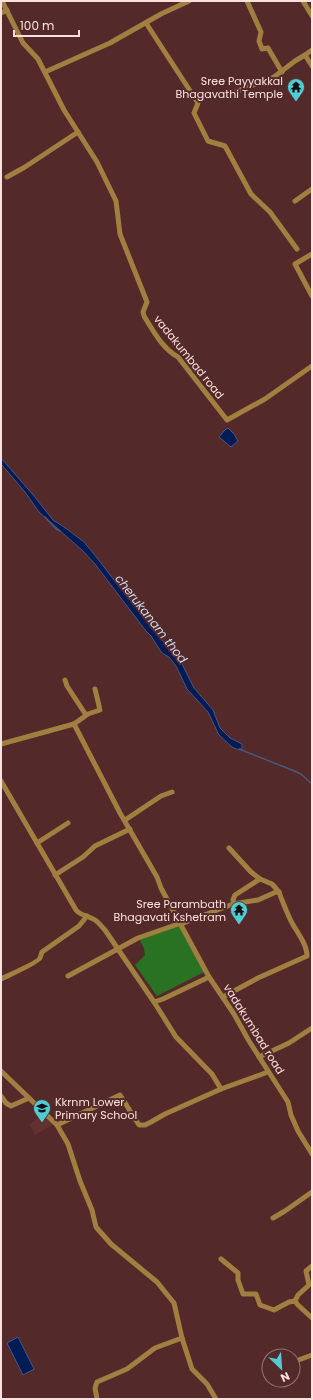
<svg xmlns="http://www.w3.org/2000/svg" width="313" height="1400" font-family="Poppins,sans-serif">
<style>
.built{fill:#623130}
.green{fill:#2a7223}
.water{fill:#011b56;stroke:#4c567f}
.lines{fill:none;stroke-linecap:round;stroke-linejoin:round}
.stream{stroke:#4c567f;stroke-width:1.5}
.street{stroke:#a07f41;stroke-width:5}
.labels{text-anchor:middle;stroke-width:4;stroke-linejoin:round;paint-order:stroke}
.poi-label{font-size:11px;fill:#fce0df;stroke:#532a29;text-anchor:end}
.street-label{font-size:11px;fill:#fce0df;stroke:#532a29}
.water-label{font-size:12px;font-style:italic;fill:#cbd8ee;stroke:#532a29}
</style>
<rect width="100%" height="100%" fill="#532a29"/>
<!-- built -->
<path class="built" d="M40,1110L54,1124L35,1135L30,1125L33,1121L39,1118Z"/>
<!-- green -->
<path class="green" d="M179,925L204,972L157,996L135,965L145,955L144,948L139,939Z"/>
<!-- water -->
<g class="water">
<path d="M228,428L234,434L238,441L231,447L219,437L225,430Z"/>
<path d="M1,458L34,496L53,520L67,529L84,542L94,554L128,598L142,612L158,635L182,664L194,688L213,710L220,728L230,738L242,744V748L239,750L232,747L219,735L208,712L187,689L176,666L169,657L162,653L151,636L146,631L95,564L83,551L39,512L25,492L1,464Z"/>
<path d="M18,1337L34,1369L23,1375L7,1343Z"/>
</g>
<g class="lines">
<!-- stream -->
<g class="stream">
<path d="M45,517L56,529L60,531"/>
<path d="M239,749L292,770L301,774L312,784"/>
</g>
<!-- street -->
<g class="street">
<path d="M2,1L23,43L38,59L64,110L97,162L116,201L120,234L147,302L143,312L144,316C153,331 163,349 178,357L227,420L265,399L312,366"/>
<path d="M247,1L261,32L259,41L262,49L268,48L282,72"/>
<path d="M303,1L312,16"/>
<path d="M1,13L7,10"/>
<path d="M146,23L198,103L194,113L208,141L225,146L251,194L270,212L297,249"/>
<path d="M312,50L305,55L312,66"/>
<path d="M45,72L110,43L161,14L189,1"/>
<path d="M235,92L274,77L295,61L305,55"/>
<path d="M7,177L25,167L78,132"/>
<path d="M295,201L312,189"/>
<path d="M312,254L295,264L312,296"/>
<path d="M65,680L67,686L86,715"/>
<path d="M74,724L88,714L100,710L95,689"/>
<path d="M1,744L74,724L120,813L157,877L161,888L209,977"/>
<path d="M1,781L76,910C81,916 87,915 93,919C98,921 101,926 105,930L154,1002L163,999L209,977L234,1014L249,1041L288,1102L291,1115L298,1131L312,1154"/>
<path d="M125,820L161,796L172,792"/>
<path d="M37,843L68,823"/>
<path d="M229,848L251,872L260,879"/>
<path d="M55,875L83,857L95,846L130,829"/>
<path d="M234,903L233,900L235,895L260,879L272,884L279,892"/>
<path d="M181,924L233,904L258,900L276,892H279C282,901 286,910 290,919C295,930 307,943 307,956L258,978L223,997"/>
<path d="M68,976L138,938L181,923"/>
<path d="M1,979C7,976 39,962 40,958C41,956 41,954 42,952L79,926L87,916"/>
<path d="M154,1002L176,1037L212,1074L221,1089"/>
<path d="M259,1057L289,1043L312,1028"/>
<path d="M1,1071L57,1125L68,1144L80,1181L92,1210L96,1227L111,1244L157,1282L174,1303L182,1338L192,1369L207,1384L216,1399"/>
<path d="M1,1096L6,1103L11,1106L29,1098"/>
<path d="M57,1125L120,1095L139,1125H145L151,1122L165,1114L221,1089L268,1072"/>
<path d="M273,1218L285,1211L312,1192"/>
<path d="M221,1259L238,1273V1280L243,1294H256L260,1305L274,1310L289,1302L295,1301"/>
<path d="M312,1266L306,1271L309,1285L298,1295L295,1301L298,1305L312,1318"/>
<path d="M293,1362L312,1355"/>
<path d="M97,1399L95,1388L97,1382L127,1369L155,1348L182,1338"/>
</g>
</g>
<!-- icons -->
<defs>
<g id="temple-pin" transform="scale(0.9)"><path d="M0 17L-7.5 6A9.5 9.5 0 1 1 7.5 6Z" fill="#51ccd5" stroke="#532a29"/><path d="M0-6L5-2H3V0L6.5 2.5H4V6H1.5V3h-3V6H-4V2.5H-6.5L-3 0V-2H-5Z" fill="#111"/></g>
<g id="school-pin" transform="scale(0.9)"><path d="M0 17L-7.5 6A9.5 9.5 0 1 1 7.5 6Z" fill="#51ccd5" stroke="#532a29"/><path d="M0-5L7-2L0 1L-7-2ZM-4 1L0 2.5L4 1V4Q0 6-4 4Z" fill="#111"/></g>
</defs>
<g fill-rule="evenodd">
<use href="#temple-pin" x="296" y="87"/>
<use href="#temple-pin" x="239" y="910"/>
<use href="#school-pin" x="42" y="1108"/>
</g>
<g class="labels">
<!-- poi labels -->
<g class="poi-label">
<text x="283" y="85">Sree Payyakkal<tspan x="283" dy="13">Bhagavathi Temple</tspan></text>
<text x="226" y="908">Sree Parambath<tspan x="226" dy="13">Bhagavati Kshetram</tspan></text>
<text x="55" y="1106" text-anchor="start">Kkrnm Lower<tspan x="55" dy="13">Primary School</tspan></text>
</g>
<!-- street labels -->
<g class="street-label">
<text transform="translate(189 357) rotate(51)" y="4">vadakumbad road</text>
<text transform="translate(254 1029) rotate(58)" y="4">vadakumbad road</text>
</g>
<!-- water labels -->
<g class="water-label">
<text transform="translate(151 619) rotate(52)" y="4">cherukanam thod</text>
</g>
</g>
<!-- border -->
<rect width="313" height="1400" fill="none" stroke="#fce0df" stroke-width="4"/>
<!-- north arrow -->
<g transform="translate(281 1368) rotate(155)"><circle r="19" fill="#532a29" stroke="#977372"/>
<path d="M0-3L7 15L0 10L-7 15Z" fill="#51ccd5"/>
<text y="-6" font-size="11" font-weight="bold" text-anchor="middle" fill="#fce0df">N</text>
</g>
<!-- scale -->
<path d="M14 30v6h65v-6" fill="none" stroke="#fce0df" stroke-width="2"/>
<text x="20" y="30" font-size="12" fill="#fce0df" stroke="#532a29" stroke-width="3" paint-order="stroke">100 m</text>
</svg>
